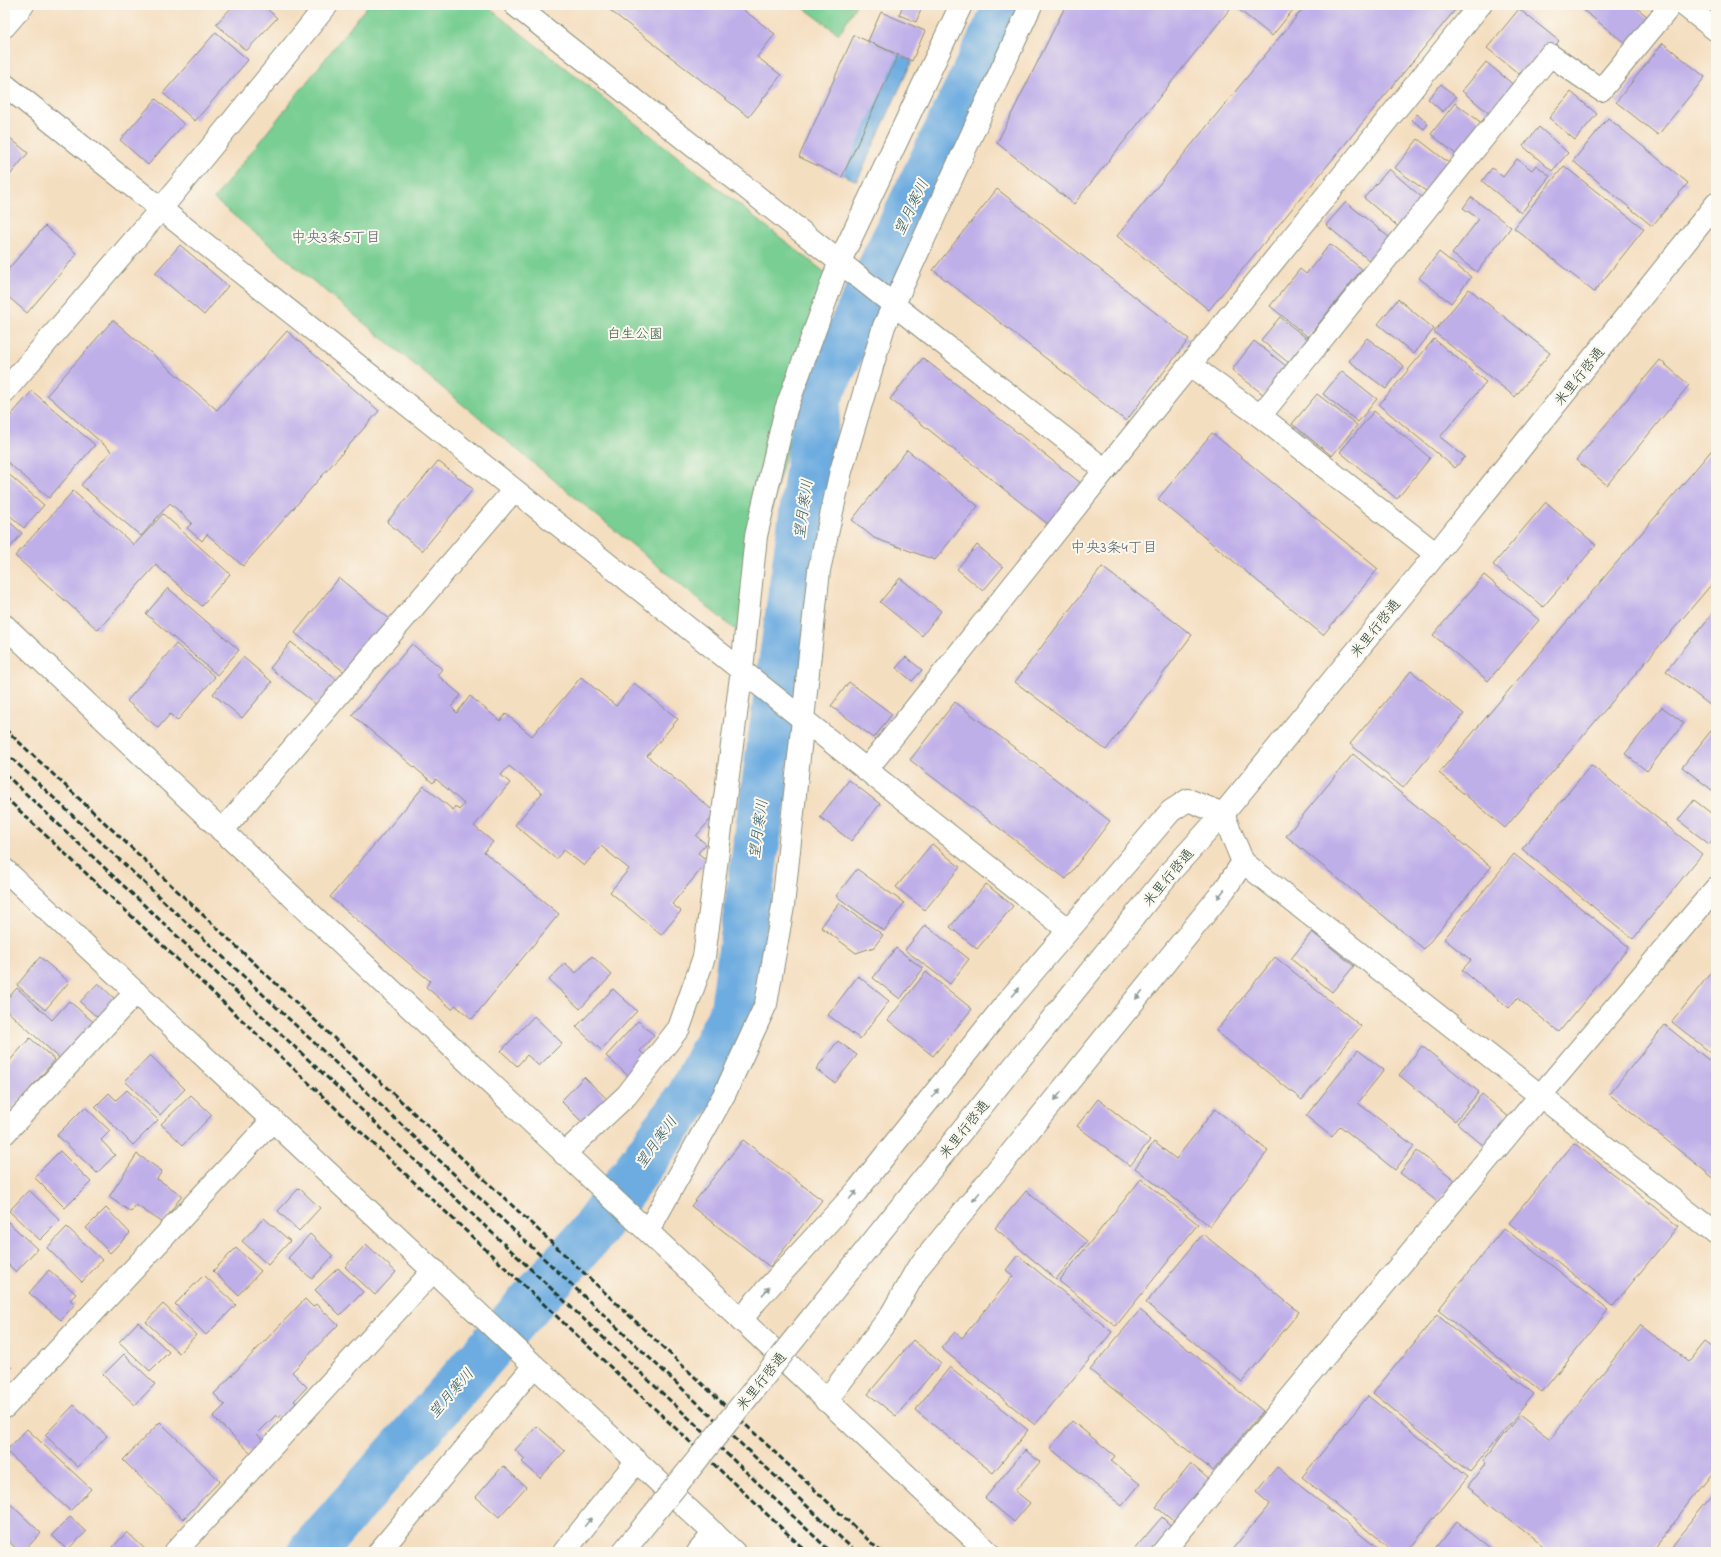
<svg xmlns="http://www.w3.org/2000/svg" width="1721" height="1557" font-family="'Indie Flower','Klee One',sans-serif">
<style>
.green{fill:#78ce93;stroke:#4c8664}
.water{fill:#6dace0;stroke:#46748a}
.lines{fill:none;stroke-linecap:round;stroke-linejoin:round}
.river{stroke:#6dace0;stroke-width:47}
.building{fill:#bfafe9}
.minor-casing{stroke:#8a8e7a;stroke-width:24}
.tertiary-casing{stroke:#8a8e7a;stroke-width:24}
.minor{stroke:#fff;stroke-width:22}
.tertiary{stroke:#fff;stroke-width:22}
.rail{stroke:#1f3d34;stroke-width:3;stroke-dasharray:6 3;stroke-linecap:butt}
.tertiary-bridge-casing{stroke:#8a8e7a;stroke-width:24;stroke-linecap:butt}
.tertiary-bridge{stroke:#fff;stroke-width:22}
.oneway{fill:#8f9e9a}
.labels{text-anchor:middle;stroke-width:4;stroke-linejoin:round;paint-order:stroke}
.park-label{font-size:14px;fill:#35614c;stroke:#fbf7ec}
.street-label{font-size:14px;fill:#1f3d34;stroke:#fbf7ec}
.water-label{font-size:15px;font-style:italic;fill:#365e68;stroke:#fbf7ec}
.neighbourhood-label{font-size:15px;fill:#576573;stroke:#fbf7ec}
</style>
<rect width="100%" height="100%" fill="#fbf7ec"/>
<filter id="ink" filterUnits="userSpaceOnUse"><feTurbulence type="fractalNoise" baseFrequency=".025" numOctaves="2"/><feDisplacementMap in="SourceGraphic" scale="8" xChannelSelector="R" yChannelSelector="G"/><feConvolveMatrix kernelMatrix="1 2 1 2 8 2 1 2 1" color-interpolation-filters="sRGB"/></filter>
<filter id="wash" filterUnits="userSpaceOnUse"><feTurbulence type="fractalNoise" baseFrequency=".012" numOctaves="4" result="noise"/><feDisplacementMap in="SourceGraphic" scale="16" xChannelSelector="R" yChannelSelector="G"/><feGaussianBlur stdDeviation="0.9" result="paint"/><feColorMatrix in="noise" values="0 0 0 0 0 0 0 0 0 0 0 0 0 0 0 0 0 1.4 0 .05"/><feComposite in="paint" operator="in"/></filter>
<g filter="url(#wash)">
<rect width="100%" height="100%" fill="#f4dec0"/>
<!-- green -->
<g class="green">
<path d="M368,5H485L832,278L739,633L214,199Z"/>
<path d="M800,5H856L839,34Z"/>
</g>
<!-- water -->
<path class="water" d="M868,41L912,61L857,181L813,161Z"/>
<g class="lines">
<!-- river -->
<path class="river" d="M311,1552L593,1231L690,1096L733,1012L819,396L1008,5"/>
</g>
<g id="blocks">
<!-- building -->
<g class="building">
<path d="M234,5H263L277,18L246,51L216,24Z"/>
<path d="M603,5H737L775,34L757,57L781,75L749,117Z"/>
<path d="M903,5H923L916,22L899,15Z"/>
<path d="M1066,5H1233L1074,204L997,143Z"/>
<path d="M1233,5H1297L1272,36Z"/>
<path d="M1306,5H1459L1209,310L1117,236Z"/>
<path d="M1577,5H1633L1653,21L1631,48Z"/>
<path d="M1519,9L1559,41L1531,75L1523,69L1519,74L1487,48Z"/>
<path d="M881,12L925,31L912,61L868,41Z"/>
<path d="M216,32L248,60L195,121L163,93Z"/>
<path d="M854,35L898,55L842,177L799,157Z"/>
<path d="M1663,43L1705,77L1658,135L1616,102Z"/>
<path d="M1486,62L1515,86L1491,115L1462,91Z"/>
<path d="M1441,84L1456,97L1443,112L1428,99Z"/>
<path d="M1571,92L1597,114L1575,140L1549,118Z"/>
<path d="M156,99L184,124L148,165L120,140Z"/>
<path d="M1455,103L1483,124L1458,156L1431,134Z"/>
<path d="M1417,114L1428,124L1424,129L1412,120Z"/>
<path d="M1608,118L1688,183L1652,226L1573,161Z"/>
<path d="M1539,127L1568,153L1552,171L1523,146Z"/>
<path d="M10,138L28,153L5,181V144Z"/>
<path d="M1418,139L1449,163L1427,192L1395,168Z"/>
<path d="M1517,159L1532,170L1536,165L1550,176L1521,213L1482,181L1492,168L1503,177Z"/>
<path d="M1564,166L1644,229L1594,292L1514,228Z"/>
<path d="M1389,169L1425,200L1401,229L1364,198Z"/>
<path d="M997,189L1189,339L1126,421L933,270Z"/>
<path d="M1471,197L1511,227L1477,272L1452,254L1479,219L1463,208Z"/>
<path d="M1346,202L1390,238L1370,261L1326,225Z"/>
<path d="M45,226L77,254L27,313L5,294V273Z"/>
<path d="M1330,244L1362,269L1308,337L1270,306L1300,269L1306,274Z"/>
<path d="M180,245L228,286L204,315L155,273Z"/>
<path d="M1439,252L1471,277L1451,303L1419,278Z"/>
<path d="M1469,289L1550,353L1515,397L1434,332Z"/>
<path d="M1398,299L1434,329L1414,354L1378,324Z"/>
<path d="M1280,317L1315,345L1296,369L1261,340Z"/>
<path d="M113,320L217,410L287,331L379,411L243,566L207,534L202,541L187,528L192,523L170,503L141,536L81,485L111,451L47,395Z"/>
<path d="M1367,338L1404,366L1386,389L1349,361Z"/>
<path d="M1434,339L1486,382L1440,437L1465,457L1455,468L1379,405Z"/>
<path d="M1254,341L1286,366L1264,395L1232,370Z"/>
<path d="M923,358L1082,484L1049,525L890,399Z"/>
<path d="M1660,360L1689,385L1607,485L1576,460Z"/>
<path d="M1342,371L1377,399L1358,422L1323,394Z"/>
<path d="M32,391L95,445L49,498L5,460V422Z"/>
<path d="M1317,394L1357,425L1332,456L1292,424Z"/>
<path d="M1374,411L1430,458L1397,499L1340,452Z"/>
<path d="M1212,433L1378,569L1323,635L1158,499Z"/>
<path d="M1716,445V579L1505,828L1439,773Z"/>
<path d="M907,450L978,506L935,560L874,538L852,520Z"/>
<path d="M438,461L473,489L422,551L387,522Z"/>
<path d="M5,471L44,505L24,528L5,511Z"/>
<path d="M73,491L134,545L163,514L230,574L202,606L156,565L98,630L15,556Z"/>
<path d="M1546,502L1596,545L1543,607L1493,565Z"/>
<path d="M5,518L22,533L5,554Z"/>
<path d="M977,545L1003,567L983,591L957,569Z"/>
<path d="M1102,567L1192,635L1106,750L1015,682Z"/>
<path d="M1484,575L1539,620L1488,681L1433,635Z"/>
<path d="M339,578L391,620L347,674L295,633Z"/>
<path d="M900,578L941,611L922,636L880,602Z"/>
<path d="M168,588L239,650L217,675L146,614Z"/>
<path d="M1716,609V710L1666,671Z"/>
<path d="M291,642L337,680L317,705L270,668Z"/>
<path d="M176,644L215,677L177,721L170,714L158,728L127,701Z"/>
<path d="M412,644L442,669L437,675L461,695L451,707L457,713L470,696L500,721L506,714L532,736L581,677L616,706L634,683L678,719L647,756L716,813L696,836L706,844L698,853L708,861L672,904L681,911L661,935L610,892L629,869L601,846L584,866L564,850L556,859L515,825L542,793L509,766L501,775L510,783L474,826L493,842L484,852L559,914L472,1019L455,1005L452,1009L426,987L430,981L330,897L424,786L453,810L455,806L459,810L464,804L436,779L433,783L352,715Z"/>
<path d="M243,657L272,682L242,718L213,694Z"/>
<path d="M906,657L922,670L912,681L896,668Z"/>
<path d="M1411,671L1464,714L1403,788L1350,744Z"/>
<path d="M849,682L892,714L874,738L831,706Z"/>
<path d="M955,702L1110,821L1066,879L910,760Z"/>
<path d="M1662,707L1684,723L1647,771L1625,754Z"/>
<path d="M1714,727L1716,729V793L1682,767Z"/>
<path d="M1353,754L1491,867L1424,949L1286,836Z"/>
<path d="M1591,765L1702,854L1633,939L1522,849Z"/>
<path d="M849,780L880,804L851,841L820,817Z"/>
<path d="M1694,800L1716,817V836L1709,844L1678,820Z"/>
<path d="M932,844L960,867L925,910L896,887Z"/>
<path d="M1514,854L1629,947L1559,1032L1517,998L1509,1008L1462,970L1471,960L1444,939Z"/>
<path d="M857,869L904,903L884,931L836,896Z"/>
<path d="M986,884L1013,906L977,949L950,927Z"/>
<path d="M839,903L883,935L874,947L856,953L821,927Z"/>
<path d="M925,925L969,959L950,984L905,950Z"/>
<path d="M1312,932L1354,966L1332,992L1291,959Z"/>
<path d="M896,948L923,969L900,999L873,978Z"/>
<path d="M592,956L612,975L580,1009L549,980L565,963L576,973Z"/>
<path d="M40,957L69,982L45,1010L17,985Z"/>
<path d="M1275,957L1361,1026L1302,1100L1216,1031Z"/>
<path d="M1716,966V1057L1672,1022Z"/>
<path d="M926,972L972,1009L933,1056L888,1020Z"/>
<path d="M858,976L889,1001L860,1039L828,1015Z"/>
<path d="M98,983L115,999L98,1018L80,1002Z"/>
<path d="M17,988L52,1020L69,1001L98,1026L65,1063L5,1009V1001Z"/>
<path d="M613,989L637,1011L601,1050L576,1027Z"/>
<path d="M534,1016L562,1043L539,1066L527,1055L517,1066L501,1051Z"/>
<path d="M638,1021L654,1035L640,1051L652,1062L634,1081L606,1056Z"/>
<path d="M1665,1025L1716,1066V1180L1609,1094Z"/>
<path d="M30,1038L55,1060L9,1113L5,1109V1066Z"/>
<path d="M838,1041L857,1055L835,1083L816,1069Z"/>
<path d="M1422,1046L1479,1092L1455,1121L1399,1075Z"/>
<path d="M1358,1050L1384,1070L1358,1103L1414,1146L1395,1170L1340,1126L1332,1137L1306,1116Z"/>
<path d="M150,1055L185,1089L160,1115L125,1081Z"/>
<path d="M584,1077L610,1102L586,1126L561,1101Z"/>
<path d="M127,1090L158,1120L133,1145L95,1107L109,1093L116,1100Z"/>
<path d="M1482,1094L1511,1119L1486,1148L1457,1123Z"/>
<path d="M191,1095L212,1115L183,1145L161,1124Z"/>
<path d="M1098,1099L1150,1140L1130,1166L1077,1126Z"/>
<path d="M85,1107L110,1131L101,1140L115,1155L97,1173L57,1135Z"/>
<path d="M1215,1109L1268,1151L1210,1226L1135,1168L1154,1142L1176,1159Z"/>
<path d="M743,1140L822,1200L770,1267L691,1206Z"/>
<path d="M1574,1143L1678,1226L1613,1306L1509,1223Z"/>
<path d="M60,1151L91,1182L65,1208L34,1177Z"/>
<path d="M1417,1151L1455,1180L1438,1202L1400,1173Z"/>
<path d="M137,1154L162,1171L157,1179L182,1195L163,1223L136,1205L131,1212L109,1197Z"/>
<path d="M1141,1179L1198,1224L1116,1326L1059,1281Z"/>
<path d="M299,1188L320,1208L299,1231L278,1211Z"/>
<path d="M29,1190L60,1220L40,1240L9,1211Z"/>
<path d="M1026,1191L1087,1241L1056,1279L995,1228Z"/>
<path d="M106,1208L130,1233L110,1253L86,1228Z"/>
<path d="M264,1218L290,1241L268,1265L242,1241Z"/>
<path d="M8,1222L37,1249L16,1272L5,1261V1226Z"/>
<path d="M67,1227L102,1260L82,1282L47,1248Z"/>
<path d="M1504,1228L1608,1310L1542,1392L1438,1310Z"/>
<path d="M310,1234L333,1256L312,1279L288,1258Z"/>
<path d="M1203,1234L1299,1312L1242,1382L1146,1303Z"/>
<path d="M366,1244L396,1272L375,1295L345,1267Z"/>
<path d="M236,1248L261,1271L238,1295L213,1271Z"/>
<path d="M1018,1255L1112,1332L1035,1425L941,1348L955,1332L962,1338L1013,1276L1006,1270Z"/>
<path d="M338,1268L363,1292L340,1315L315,1290Z"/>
<path d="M49,1270L76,1294L70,1300L75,1304L61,1320L29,1293Z"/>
<path d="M204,1275L236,1305L206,1335L175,1304Z"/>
<path d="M305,1299L313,1307L316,1304L338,1325L292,1372L307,1387L294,1401L298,1405L286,1418L282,1414L279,1418L276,1415L257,1434L263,1440L251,1453L213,1417L225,1405L214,1394Z"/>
<path d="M163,1304L196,1335L179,1353L146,1322Z"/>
<path d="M1140,1310L1263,1411L1213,1471L1090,1370Z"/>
<path d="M1437,1315L1534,1394L1470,1472L1373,1393Z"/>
<path d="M138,1322L169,1352L150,1371L119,1342Z"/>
<path d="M1641,1325L1689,1362L1705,1342L1716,1350V1470L1651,1552H1551L1468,1487L1486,1463L1483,1461L1519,1415L1550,1439Z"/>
<path d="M913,1340L941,1363L896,1416L868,1394Z"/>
<path d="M124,1354L155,1384L135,1405L103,1375Z"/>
<path d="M5,1361L12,1368L5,1375Z"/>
<path d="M950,1367L1028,1430L993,1473L915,1410Z"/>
<path d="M1368,1396L1468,1477L1407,1552H1394L1302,1477Z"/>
<path d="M74,1405L107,1436L78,1467L45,1435Z"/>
<path d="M1072,1421L1115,1456L1111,1461L1140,1484L1122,1506L1050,1448Z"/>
<path d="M160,1422L220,1481L183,1519L123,1460Z"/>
<path d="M537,1426L565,1451L540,1478L522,1462L525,1459L515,1450Z"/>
<path d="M27,1429L91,1489L70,1511L6,1451Z"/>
<path d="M1025,1450L1040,1462L1015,1491L1030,1503L1014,1522L985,1498Z"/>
<path d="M1191,1464L1212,1482L1177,1524L1156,1507Z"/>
<path d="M503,1466L526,1487L499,1517L476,1497Z"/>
<path d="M1277,1467L1382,1552H1230L1270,1504L1256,1492Z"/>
<path d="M1716,1492V1552H1667Z"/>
<path d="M5,1499L41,1533L23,1552H20L5,1538Z"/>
<path d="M70,1517L86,1532L67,1550L52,1535Z"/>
<path d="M1162,1517L1172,1527L1151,1552H1132Z"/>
<path d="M1457,1522L1495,1552H1433Z"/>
<path d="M127,1532L148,1552H114L111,1549Z"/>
</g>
</g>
</g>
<g filter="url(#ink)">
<use href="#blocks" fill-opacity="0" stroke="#8a8e7a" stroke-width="1"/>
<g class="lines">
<!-- minor casing -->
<g class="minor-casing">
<g id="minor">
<path d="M515,5L894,305L1105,470"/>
<path d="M5,26L23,5"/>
<path d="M5,85C358,369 715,647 1068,930"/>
<path d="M1190,365L1260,416L1436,554"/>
<path d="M5,391L160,210L327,5"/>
<path d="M1260,416L1550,55L1601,90L1671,5"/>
<path d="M5,626L988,1552"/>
<path d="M867,769L1105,470L1480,5"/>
<path d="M222,831L514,490"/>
<path d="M5,870L509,1342"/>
<path d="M5,1133L136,992"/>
<path d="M564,1154L627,1095L679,1028L704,957L742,669L756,536L786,409L840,261L961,5"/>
<path d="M648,1231L725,1093L766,1004L783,906L819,570L841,471L884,326L1031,5"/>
<path d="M741,1321L756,1301L856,1192L1007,1002L1171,811L1188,800L1223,814L1243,862L1716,1234"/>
<path d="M826,1401L891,1315L917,1269L1225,889L1243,862"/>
<path d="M5,1407L273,1120"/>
<path d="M175,1552L434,1270"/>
<path d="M379,1552L534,1366"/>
<path d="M564,1552L637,1461"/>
<path d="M698,1552L714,1533"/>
<path d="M1163,1552L1540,1096L1716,888"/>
</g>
</g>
<!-- tertiary casing -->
<g class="tertiary-casing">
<g id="tertiary">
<path d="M1684,5L1716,30"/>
<path d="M1171,871L1223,814L1436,554L1716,204"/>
<path d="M509,1342L734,1552"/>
</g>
</g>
<!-- minor -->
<use href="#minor" class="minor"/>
<!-- tertiary -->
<use href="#tertiary" class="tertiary"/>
<!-- rail -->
<g class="rail">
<path d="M5,729L881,1552"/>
<path d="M5,752L856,1552"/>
<path d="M5,774L831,1552"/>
<path d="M5,797L807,1552"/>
</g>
<!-- tertiary-bridge casing -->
<g class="tertiary-bridge-casing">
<path id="tertiary-bridge" d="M623,1552L1171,871"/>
</g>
<!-- tertiary-bridge -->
<use href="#tertiary-bridge" class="tertiary-bridge"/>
</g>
<!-- one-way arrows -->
<defs><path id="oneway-solid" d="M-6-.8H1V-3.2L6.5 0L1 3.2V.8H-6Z"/></defs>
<g class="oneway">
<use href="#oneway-solid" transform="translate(1221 894) rotate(129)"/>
<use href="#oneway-solid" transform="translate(1016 992) rotate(-50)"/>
<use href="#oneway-solid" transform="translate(1139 995) rotate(129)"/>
<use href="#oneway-solid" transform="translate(935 1093) rotate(-52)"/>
<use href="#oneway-solid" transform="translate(1058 1096) rotate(129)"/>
<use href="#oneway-solid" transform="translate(853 1195) rotate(-48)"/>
<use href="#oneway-solid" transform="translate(976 1197) rotate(129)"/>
<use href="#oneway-solid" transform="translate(766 1291) rotate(-47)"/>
<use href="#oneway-solid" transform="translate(588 1522) rotate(-51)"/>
</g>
</g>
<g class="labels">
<!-- park labels -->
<g class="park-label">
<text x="635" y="338">白生公園</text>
</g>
<!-- street labels -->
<g class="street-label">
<text transform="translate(1579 376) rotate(-51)" y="5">米里行啓通</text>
<text transform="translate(1375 628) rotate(-51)" y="5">米里行啓通</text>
<text transform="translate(1168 877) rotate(-50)" y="5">米里行啓通</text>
<text transform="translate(964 1129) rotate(-51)" y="5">米里行啓通</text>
<text transform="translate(761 1381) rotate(-51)" y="5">米里行啓通</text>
</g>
<!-- water labels -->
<g class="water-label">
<text transform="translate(911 207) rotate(-64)" y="5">望月寒川</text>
<text transform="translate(803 509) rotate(-82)" y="5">望月寒川</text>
<text transform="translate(758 829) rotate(-82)" y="5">望月寒川</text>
<text transform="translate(656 1142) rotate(-54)" y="5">望月寒川</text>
<text transform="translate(451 1393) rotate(-49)" y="5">望月寒川</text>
</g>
<!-- neighbourhood labels -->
<g class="neighbourhood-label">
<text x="336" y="242">中央3条5丁目</text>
<text x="1114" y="552">中央3条4丁目</text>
</g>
</g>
<!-- margin -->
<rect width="1721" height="1557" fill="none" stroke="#fbf7ec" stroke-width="20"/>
</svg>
